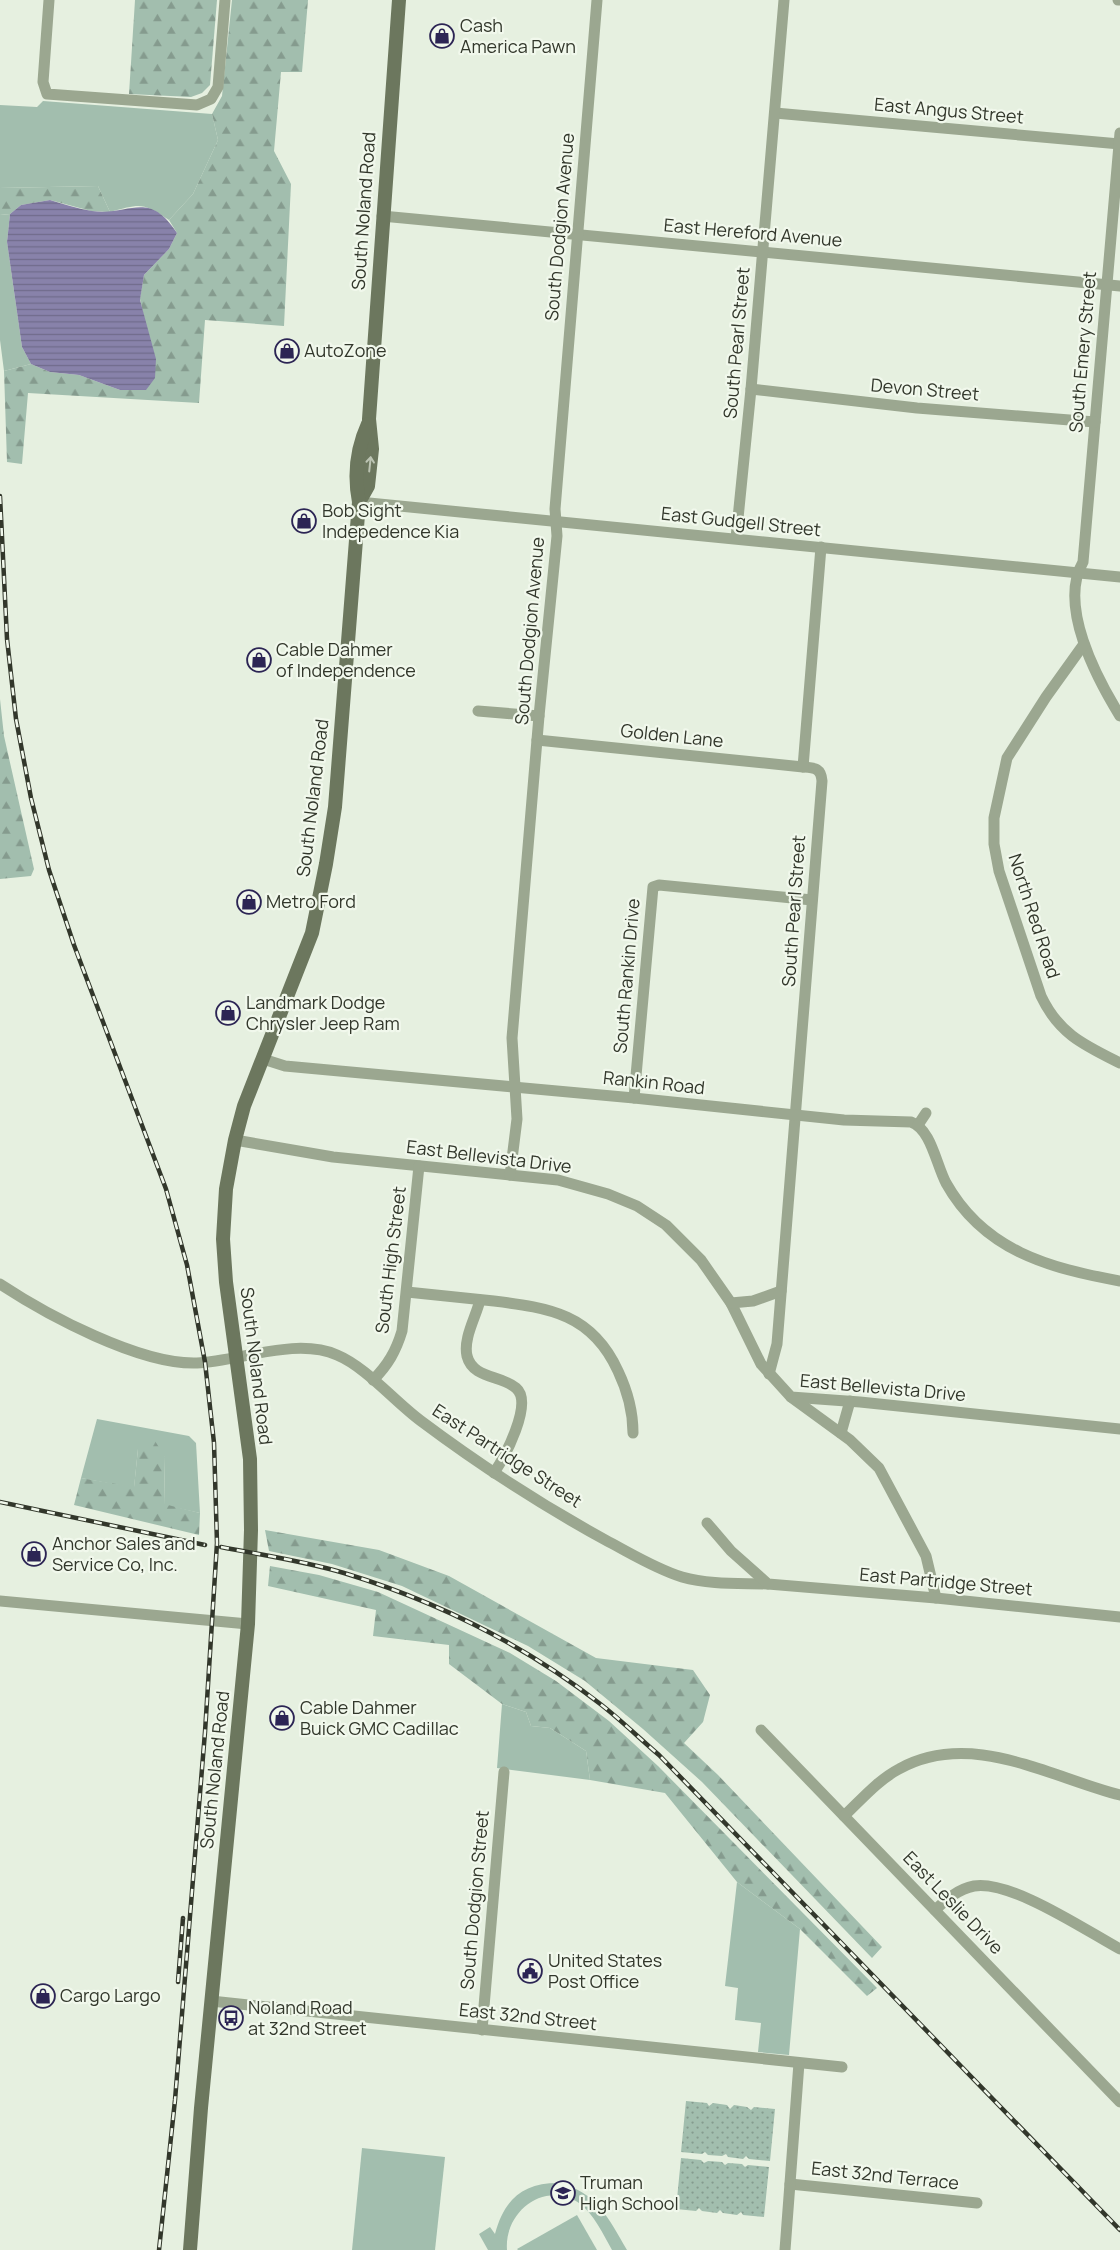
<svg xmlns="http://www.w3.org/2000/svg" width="1120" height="2250" font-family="Manrope,sans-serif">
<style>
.green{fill:#a2beae}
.forest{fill:url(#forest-firs)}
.park{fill:url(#park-dots)}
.water{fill:url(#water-rules)}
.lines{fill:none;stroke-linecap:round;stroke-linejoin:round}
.minor{stroke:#9ba790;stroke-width:11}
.major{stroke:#6c775e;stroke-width:14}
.rail-casing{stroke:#32372b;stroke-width:4.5}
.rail{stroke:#f1f8ec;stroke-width:2.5;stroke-dasharray:8;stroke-linecap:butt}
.oneway{stroke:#bcc4b3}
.labels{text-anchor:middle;stroke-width:4.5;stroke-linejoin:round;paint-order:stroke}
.poi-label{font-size:18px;fill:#32372b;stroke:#f1f8ec;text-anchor:start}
.street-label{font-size:18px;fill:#32372b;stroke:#f1f8ec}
</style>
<defs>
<pattern id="forest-firs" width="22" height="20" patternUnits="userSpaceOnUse" patternTransform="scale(1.25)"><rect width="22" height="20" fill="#a2beae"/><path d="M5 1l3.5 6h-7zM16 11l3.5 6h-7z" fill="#859b8e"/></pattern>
<pattern id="park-dots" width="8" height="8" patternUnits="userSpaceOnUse" patternTransform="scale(1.25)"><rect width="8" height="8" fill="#a2beae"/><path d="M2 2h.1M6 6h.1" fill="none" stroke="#859b8e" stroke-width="1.8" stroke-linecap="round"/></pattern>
<pattern id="water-rules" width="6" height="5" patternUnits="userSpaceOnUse" patternTransform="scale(1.25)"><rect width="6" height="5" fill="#8882aa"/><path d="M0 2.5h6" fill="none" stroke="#706b8b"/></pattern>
</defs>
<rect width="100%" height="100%" fill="#e6f0e0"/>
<!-- green -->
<g class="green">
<path d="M43,101L212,114L218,140L193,194L169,220C142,202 141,204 110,212L98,186L0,188V105L37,107Z"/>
<path d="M10,214L7,242L22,347L31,364L4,371L0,340V215Z"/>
<path d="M97,1419L189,1436L196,1443L200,1513L164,1505L165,1457L138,1449L134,1488L81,1478Z"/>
<path d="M502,1704L526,1712L531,1726L550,1728L586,1751L590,1780L497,1768Z"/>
<path d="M737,1882L800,1929L789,2055L758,2052L761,2023L735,2020L738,1988L725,1986Z"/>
<path d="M362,2148L445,2157L435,2250H352Z"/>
<path d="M558,2183C596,2191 609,2219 627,2250H612C603,2234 594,2214 579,2203C544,2180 504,2212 507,2250H488L479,2234L490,2227L495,2234C504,2200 522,2183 558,2183Z"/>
<path d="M577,2215L597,2250H518L517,2249Z"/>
</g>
<!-- forest -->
<g class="forest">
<path d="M135,0H217L210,85L202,93L191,97L129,94Z"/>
<path d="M232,0H308L302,72H281L274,151L291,184L284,326L205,320L199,403L28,393L22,464L7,462L4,371L31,364L50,372L79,375L120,390L145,322L140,299L144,275L169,249L177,233L169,220L193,194L218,140L212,114L222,96Z"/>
<path d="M98,186L110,212L91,211L50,200L21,205L10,214L0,215V188Z"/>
<path d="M0,699L4,736L34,869L31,876L0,879Z"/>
<path d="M155,1441L165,1457L164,1504L200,1513L199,1535L74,1505L81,1478L134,1487L138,1449Z"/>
<path d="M265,1530L379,1550L449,1576L596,1658L693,1670L710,1695L703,1722L684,1743L718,1775L882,1947L872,1958L702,1782L643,1729L585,1681L528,1646L402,1586L332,1564L269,1551Z"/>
<path d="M270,1566L319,1575L378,1592L510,1653L556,1681L609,1721L658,1766L877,1988L867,1996L800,1929L737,1882L665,1793L590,1780L586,1751L550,1728L531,1726L526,1712L502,1704L449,1664V1645L373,1636L376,1610L268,1586Z"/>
</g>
<!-- park -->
<g class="park">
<path d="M686,2101L707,2103L709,2106L713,2103L727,2105L730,2109L734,2105L747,2107L751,2110L754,2107L775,2109L770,2161L749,2159L746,2156L743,2159L728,2157L726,2154L722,2156L708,2155L705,2152L702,2154L681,2152Z"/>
<path d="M681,2158L701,2160L704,2163L708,2161L722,2162L725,2165L728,2163L742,2164L745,2167L748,2165L769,2167L764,2217L743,2215L741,2212L737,2215L723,2213L720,2210L717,2213L702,2211L699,2208L696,2211L676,2209Z"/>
</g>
<!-- water -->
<path class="water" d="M50,200C64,204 78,209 92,211C131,216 148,189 177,233L169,249L144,275L140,300L156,359L155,378L146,390H120L79,375L50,372L31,364L22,347L7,242L10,214L21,205Z"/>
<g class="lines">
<!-- minor -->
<g class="minor">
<path d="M49,0L43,82L47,94L197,105L211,99L218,87L225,0"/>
<path d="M1118,0H1120"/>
<path d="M775,113L1120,144"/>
<path d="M1120,133L1083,562C1058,605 1096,677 1120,716"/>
<path d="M382,216L1120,286"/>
<path d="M751,389L917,408L1095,422"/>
<path d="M359,502L1120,577"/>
<path d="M736,538L751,389L784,0"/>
<path d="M1084,644L1046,697L1007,758L994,818V844L999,871L1041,996C1059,1034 1084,1045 1120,1063"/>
<path d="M478,711L539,716"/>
<path d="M537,740L803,767C815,768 821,768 822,781L777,1344L769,1374"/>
<path d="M803,767L821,547"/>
<path d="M263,1059L285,1066L634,1098L844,1120L911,1122C931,1129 936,1164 946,1183C984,1251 1049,1268 1120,1281"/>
<path d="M634,1098L653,887L659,885L812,900"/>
<path d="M918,1125L926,1113"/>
<path d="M235,1140L333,1157L558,1180L608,1194L637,1206L666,1225L701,1260L731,1303L761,1364L791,1397L860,1402L1120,1429"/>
<path d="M510,1175L517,1119L512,1038L539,716L557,536L555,509L597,0"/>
<path d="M0,1284C47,1315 140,1365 197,1363C240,1361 296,1337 337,1355C366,1367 395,1402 421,1421C481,1466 543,1506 609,1542C632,1554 656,1569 682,1577C710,1585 740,1583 768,1584"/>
<path d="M407,1292C436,1295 465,1298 494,1301C550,1308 592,1314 618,1371C628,1392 633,1410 633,1433"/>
<path d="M480,1300C476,1317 463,1338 467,1356C473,1379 501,1375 516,1388C534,1403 504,1458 494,1473"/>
<path d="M731,1303L753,1301L781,1291"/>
<path d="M373,1380C388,1365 396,1351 402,1331L419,1166"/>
<path d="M791,1397L850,1440L879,1468L926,1556L936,1598"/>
<path d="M841,1433L850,1401"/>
<path d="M707,1523L731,1551L768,1584L936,1598L1120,1617"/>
<path d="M0,1601L248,1624"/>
<path d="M761,1730L1120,2102"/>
<path d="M844,1816C861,1800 878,1780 899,1769C971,1729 1049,1777 1120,1795"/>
<path d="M935,1910C946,1900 958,1889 974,1886C1011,1880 1085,1930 1120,1949"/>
<path d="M211,2001L842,2067"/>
<path d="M482,2030L504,1772"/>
<path d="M790,2184L977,2203"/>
<path d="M785,2250L799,2063"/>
</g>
<!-- major -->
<g class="major">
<path d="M359,502L368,486L372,449L369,419L399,0"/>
<path d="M190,2250L201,2108L248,1624L251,1530L250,1459L226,1282L223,1239L226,1189L235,1140L244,1106L312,933L326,864L335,807L359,502C354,476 357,448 368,424"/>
</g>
<!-- rail casing -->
<g class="rail-casing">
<g id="rail">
<path d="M0,496L7,639L16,719L31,798L49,870L74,945L166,1189L187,1265L205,1362L214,1443L217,1543L205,1732L175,2100L159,2250"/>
<path d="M0,1502L205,1545"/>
<path d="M221,1547C262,1555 304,1561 344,1573C436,1601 523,1644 599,1703C620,1719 639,1738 659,1755L1120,2230"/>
<path d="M178,1982L183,1918"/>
</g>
</g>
<!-- rail -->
<use href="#rail" class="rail"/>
</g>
<!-- one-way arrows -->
<defs><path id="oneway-shaft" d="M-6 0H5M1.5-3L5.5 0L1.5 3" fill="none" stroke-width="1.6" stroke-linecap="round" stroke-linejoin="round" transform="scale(1.25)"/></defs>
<use class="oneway" href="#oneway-shaft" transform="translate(370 464) rotate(-84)"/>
<!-- icons -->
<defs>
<g id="shop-ring" transform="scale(1.25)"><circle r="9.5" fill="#f1f8ec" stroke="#2c2554" stroke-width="1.5"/><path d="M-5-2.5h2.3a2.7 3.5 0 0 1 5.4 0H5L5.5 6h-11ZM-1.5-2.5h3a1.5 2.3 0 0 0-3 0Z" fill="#2c2554"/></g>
<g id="civic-ring" transform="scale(1.25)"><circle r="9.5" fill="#f1f8ec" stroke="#2c2554" stroke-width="1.5"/><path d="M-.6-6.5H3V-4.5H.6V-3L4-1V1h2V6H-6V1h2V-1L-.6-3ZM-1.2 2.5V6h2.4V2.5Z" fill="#2c2554"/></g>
<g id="bus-ring" transform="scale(1.25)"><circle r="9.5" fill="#f1f8ec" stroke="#2c2554" stroke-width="1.5"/><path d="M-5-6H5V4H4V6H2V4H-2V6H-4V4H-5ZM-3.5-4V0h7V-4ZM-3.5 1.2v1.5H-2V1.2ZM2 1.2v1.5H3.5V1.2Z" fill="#2c2554"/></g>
<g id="school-ring" transform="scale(1.25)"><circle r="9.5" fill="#f1f8ec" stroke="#2c2554" stroke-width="1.5"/><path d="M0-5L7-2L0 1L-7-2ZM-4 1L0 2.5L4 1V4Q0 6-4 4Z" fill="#2c2554"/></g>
</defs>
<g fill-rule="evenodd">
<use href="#shop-ring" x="442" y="36"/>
<use href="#shop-ring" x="287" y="351"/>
<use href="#shop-ring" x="304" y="521"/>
<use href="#shop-ring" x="259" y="660"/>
<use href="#shop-ring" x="249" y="902"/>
<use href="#shop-ring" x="228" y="1013"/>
<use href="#shop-ring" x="34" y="1554"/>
<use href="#shop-ring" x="282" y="1718"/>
<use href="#civic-ring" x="530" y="1971"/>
<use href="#shop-ring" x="43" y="1996"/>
<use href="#bus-ring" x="231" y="2018"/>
<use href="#school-ring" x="563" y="2193"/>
</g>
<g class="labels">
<!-- poi labels -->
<g class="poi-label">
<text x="460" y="32">Cash<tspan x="460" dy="21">America Pawn</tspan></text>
<text x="304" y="357">AutoZone</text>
<text x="322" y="517">Bob Sight<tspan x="322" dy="21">Indepedence Kia</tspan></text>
<text x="276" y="656">Cable Dahmer<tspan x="276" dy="21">of Independence</tspan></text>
<text x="266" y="908">Metro Ford</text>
<text x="246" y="1009">Landmark Dodge<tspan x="246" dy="21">Chrysler Jeep Ram</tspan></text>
<text x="52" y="1550">Anchor Sales and<tspan x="52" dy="21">Service Co, Inc.</tspan></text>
<text x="300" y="1714">Cable Dahmer<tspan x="300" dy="21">Buick GMC Cadillac</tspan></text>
<text x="548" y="1967">United States<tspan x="548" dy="21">Post Office</tspan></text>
<text x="60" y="2002">Cargo Largo</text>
<text x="248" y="2014">Noland Road<tspan x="248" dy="21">at 32nd Street</tspan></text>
<text x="580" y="2189">Truman<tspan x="580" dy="21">High School</tspan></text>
</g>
<!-- street labels -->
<g class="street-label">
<text transform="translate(949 111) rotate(5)" y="6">East Angus Street</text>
<text transform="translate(364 211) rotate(-86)" y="6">South Noland Road</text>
<text transform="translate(560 227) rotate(-85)" y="6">South Dodgion Avenue</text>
<text transform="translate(753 233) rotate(5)" y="6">East Hereford Avenue</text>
<text transform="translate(737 343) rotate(-85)" y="6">South Pearl Street</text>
<text transform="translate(1083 352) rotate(-85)" y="6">South Emery Street</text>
<text transform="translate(925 390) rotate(5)" y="6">Devon Street</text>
<text transform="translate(741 522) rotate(6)" y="6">East Gudgell Street</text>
<text transform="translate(530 631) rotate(-85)" y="6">South Dodgion Avenue</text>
<text transform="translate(672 736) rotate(6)" y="6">Golden Lane</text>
<text transform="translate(313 798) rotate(-83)" y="6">South Noland Road</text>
<text transform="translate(794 911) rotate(-86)" y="6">South Pearl Street</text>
<text transform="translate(1034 916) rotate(72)" y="6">North Red Road</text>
<text transform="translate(627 976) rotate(-85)" y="6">South Rankin Drive</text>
<text transform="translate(654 1083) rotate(6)" y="6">Rankin Road</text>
<text transform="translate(489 1157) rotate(7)" y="6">East Bellevista Drive</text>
<text transform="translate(391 1260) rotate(-83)" y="6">South High Street</text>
<text transform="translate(256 1366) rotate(83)" y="6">South Noland Road</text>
<text transform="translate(883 1388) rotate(5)" y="6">East Bellevista Drive</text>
<text transform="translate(507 1456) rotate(33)" y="6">East Partridge Street</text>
<text transform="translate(946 1582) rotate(5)" y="6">East Partridge Street</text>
<text transform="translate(215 1770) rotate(-84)" y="6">South Noland Road</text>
<text transform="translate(475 1900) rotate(-85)" y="6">South Dodgion Street</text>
<text transform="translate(953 1903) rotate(46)" y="6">East Leslie Drive</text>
<text transform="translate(528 2017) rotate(6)" y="6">East 32nd Street</text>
<text transform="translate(885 2176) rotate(6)" y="6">East 32nd Terrace</text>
</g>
</g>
</svg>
